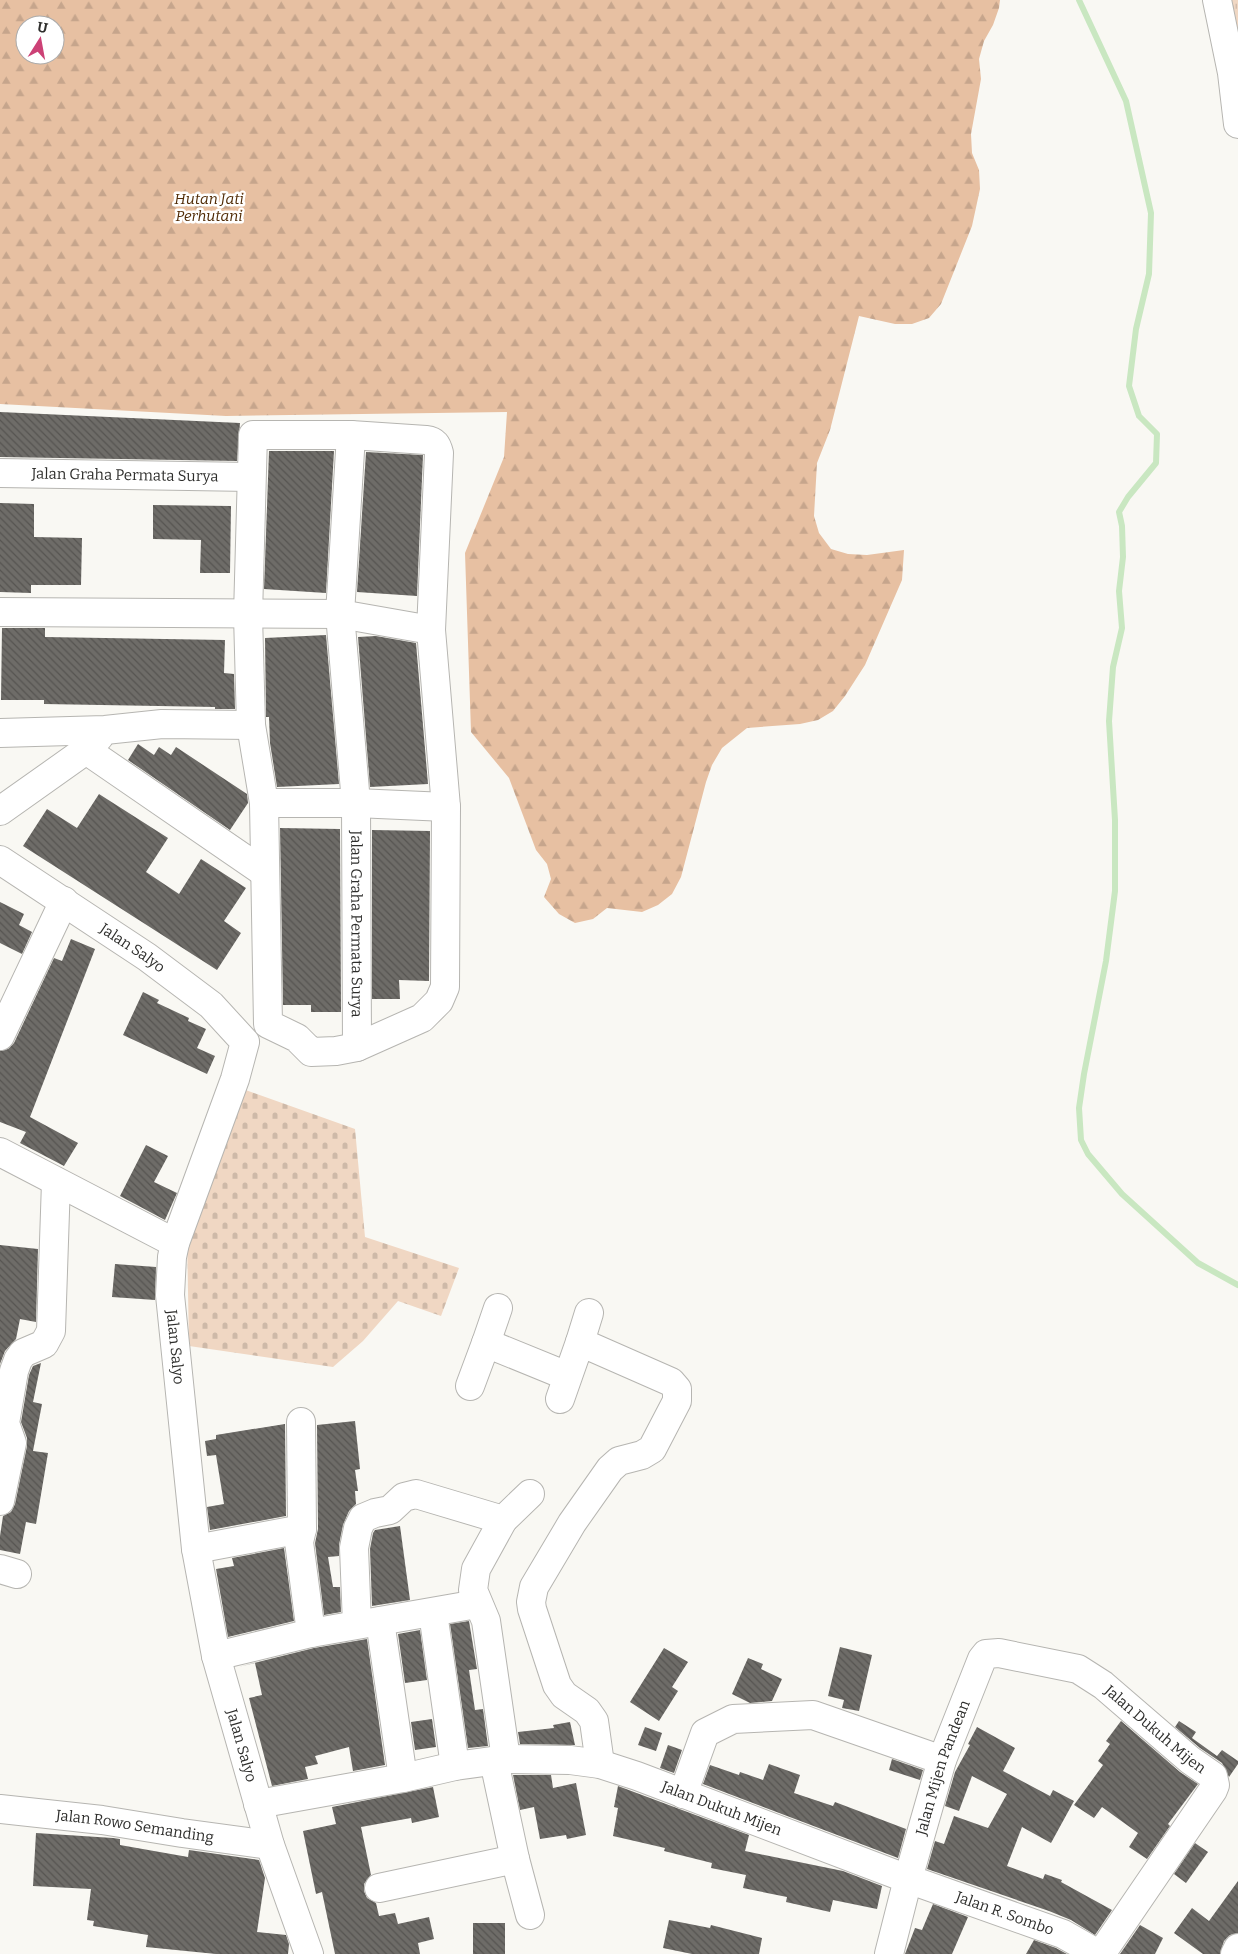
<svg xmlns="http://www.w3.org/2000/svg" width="1238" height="1954" font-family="Bitter,serif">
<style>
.grass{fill:url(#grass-tufts)}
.forest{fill:url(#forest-firs);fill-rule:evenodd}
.cemetery{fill:url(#cemetery-stones)}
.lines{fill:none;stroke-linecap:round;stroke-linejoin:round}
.stream{stroke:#c9e7c1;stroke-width:6}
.building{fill:url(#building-back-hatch)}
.minor-casing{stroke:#b6b5b1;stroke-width:30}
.major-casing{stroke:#b6b5b1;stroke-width:30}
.minor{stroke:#fff;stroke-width:28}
.major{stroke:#fff;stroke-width:28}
.labels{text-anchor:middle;stroke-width:5;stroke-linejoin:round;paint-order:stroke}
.park-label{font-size:15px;font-style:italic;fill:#502b06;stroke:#fff}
.street-label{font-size:15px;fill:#2e2e2c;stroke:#fff}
</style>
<defs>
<pattern id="grass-tufts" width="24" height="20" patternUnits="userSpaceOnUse" patternTransform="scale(1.25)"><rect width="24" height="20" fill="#f0d7c3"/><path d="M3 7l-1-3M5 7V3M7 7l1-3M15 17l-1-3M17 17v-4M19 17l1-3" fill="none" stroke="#ceb9a8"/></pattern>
<pattern id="forest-firs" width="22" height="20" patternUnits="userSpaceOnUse" patternTransform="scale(1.25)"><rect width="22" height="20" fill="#e7c0a2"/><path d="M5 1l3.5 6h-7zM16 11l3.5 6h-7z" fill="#c6a58c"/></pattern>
<pattern id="cemetery-stones" width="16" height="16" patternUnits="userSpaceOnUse" patternTransform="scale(1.25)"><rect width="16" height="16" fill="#f0d7c3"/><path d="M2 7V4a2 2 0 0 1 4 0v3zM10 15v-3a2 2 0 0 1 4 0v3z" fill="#ceb9a8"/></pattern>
<pattern id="building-back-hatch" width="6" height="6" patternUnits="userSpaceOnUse" patternTransform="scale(1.25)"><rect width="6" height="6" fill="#6e6c68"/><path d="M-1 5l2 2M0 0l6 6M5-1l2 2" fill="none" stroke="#565451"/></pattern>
</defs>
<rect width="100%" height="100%" fill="#f9f8f3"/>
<!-- grass -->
<path class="grass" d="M1229,0H1238V42Z"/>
<!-- forest -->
<path class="forest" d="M0,0H1000L999,8L993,25L984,41L979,59L981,79L971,134L972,153L979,170L980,189L972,226L941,304L929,318L912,324H895L859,316L830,430L817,463L814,516L819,533L831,549L848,554L867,555L904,550L902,580L865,665L845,696L833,711L818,720L800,724L747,728L722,748L712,765L706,782L681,877L672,894L658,905L642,912L607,908L593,919L575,923L559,914L544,897L551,879L547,864L536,850L509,778L471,732L465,553L504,457L507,412L226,416L0,404ZM25,25H55V55H25Z"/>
<!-- cemetery -->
<path class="cemetery" d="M240,1088L355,1129L365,1237L459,1268L441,1316L398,1301L363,1341L333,1367L189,1346L187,1237Z"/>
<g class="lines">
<!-- stream -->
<path class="stream" d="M1079,0L1126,101L1151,213L1149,274L1136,329L1129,386L1139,416L1157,434L1156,463L1128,497L1119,512L1122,526L1123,557L1119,591L1122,628L1113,667L1109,721L1115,820V891L1106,961L1084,1074L1079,1108L1081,1140L1088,1154L1122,1194L1198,1263L1238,1285"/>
</g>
<!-- building -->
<g class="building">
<path d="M0,412L240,423L237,461L0,457Z"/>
<path d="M269,451H334L326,593L264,589Z"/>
<path d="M366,452L423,455L417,596L357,592Z"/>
<path d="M0,503L34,504V537L82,538L81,585H31V593L0,592Z"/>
<path d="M153,505L231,506L230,573H200L201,540L153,539Z"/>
<path d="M2,628H45V637L225,640L224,673L234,674L235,709H215V707L44,704V700H1Z"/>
<path d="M326,635L339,784L277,787L270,743L269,717H266L265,638Z"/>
<path d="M376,636L416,643L428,784L370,787L358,637Z"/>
<path d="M138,744L154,755L159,747L171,755L176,747L247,794L248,803L230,830L128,760Z"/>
<path d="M99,794L168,838L146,872L179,894L201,859L246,888L224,921L241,933L217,970L23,846L47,809L77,828Z"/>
<path d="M280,828L340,829L341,1012H311V1005H283Z"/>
<path d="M372,830L430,831L429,981L399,980L400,999H372Z"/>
<path d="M0,902L24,914L19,925L32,932L22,954L0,943Z"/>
<path d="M71,939L95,949L30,1117L78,1143L64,1166L20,1143L26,1132L0,1122V1051L8,1049L14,1043L54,958L62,961Z"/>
<path d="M143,992L159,1000L157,1003L189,1018L188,1021L206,1029L197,1048L215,1056L207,1074L123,1035Z"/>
<path d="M146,1145L168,1156L154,1182L177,1193L165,1220L120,1196Z"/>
<path d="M0,1245L38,1249L36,1322L20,1319L16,1339L5,1351L0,1364Z"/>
<path d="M115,1264L156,1267L155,1300L112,1297Z"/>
<path d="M41,1363L33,1402L42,1404L33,1451L48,1453L36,1524L26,1522L20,1554L0,1550V1536L3,1516L11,1512L15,1504L27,1446V1438L21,1422L29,1375L33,1366Z"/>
<path d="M355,1421L360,1469L355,1470L358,1491H355L356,1504L349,1511L343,1525L339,1545V1556L328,1557L333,1587H340L341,1612L324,1615L315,1543L318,1529L317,1425Z"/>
<path d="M285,1424L286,1516L210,1530L207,1507L224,1504L216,1455L207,1456L205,1441L216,1439V1435Z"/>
<path d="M400,1526L410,1600L372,1606L370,1549L373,1533L375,1530Z"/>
<path d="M284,1548L294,1621L228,1637L216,1569L234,1566L232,1558Z"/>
<path d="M469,1621L477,1669L469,1670L475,1710L483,1709L488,1746L468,1748L450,1624Z"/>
<path d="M420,1630L427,1680L405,1683L398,1634Z"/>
<path d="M367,1639L385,1765L353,1771L349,1747L315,1756L318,1764L305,1767L308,1779L272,1786L249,1698L262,1695L255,1663L238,1667L314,1648Z"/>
<path d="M840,1647L872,1655L859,1711L842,1708L844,1700L828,1696Z"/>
<path d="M664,1648L688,1662L672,1687L678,1691L659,1721L630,1702Z"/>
<path d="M748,1658L763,1664L761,1669L782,1679L772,1701L750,1703L732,1694Z"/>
<path d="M432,1719L436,1747L415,1750L411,1722Z"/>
<path d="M1121,1721L1180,1772L1198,1784L1168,1824L1170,1826L1147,1859L1129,1847L1138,1833L1102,1807L1094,1818L1074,1805L1103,1765L1098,1761L1110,1744L1106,1741Z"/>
<path d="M1179,1721L1196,1732L1192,1738L1217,1756L1222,1750L1238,1761V1764L1229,1777L1222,1763L1200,1748L1175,1727Z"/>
<path d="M570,1722L575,1745L520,1744L518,1732L554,1728L553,1725Z"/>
<path d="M645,1727L662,1733L656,1751L638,1745Z"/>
<path d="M977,1727L1015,1748L1003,1771L1050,1796L1053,1790L1074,1801L1051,1843L1022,1827L1007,1866L1043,1879L1045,1874L1062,1880L1061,1882L1112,1910L1095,1935L1071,1920L1049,1911L927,1869L935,1841L944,1844L954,1816L988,1828L1007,1794L972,1776L959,1811L945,1806L955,1772L970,1745L968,1744Z"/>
<path d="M668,1745L682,1750L674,1773L660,1768Z"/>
<path d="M892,1759L923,1770L920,1780L889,1770Z"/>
<path d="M769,1764L800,1775L794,1793L833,1806L835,1802L906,1829L898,1858L703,1784L710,1765L739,1775L740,1772L763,1780Z"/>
<path d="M513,1775H551L553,1788L576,1783L586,1835L567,1839L566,1835L540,1839L534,1807L520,1810Z"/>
<path d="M618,1786L749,1835L745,1851L843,1871L882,1886L877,1909L833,1900L830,1912L786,1902L787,1897L743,1888L746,1875L711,1868L712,1863L664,1851L665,1848L613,1836L618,1808L614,1807Z"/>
<path d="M433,1787L439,1817L412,1823L411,1818L361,1827L371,1875L364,1884V1891L367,1898L376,1903L379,1916L395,1913L398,1924L429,1917L434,1939L418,1943L420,1954H335L322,1892L316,1894L303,1831L336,1824L332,1807Z"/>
<path d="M36,1833L113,1838L120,1839V1845L188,1857L189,1850L259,1860L265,1878L257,1932L286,1935L289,1944L288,1954H216L146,1947L148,1935L93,1926L94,1921L87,1920L91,1889L33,1886Z"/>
<path d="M1195,1843L1208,1852L1186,1883L1174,1874Z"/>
<path d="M1238,1881V1933L1230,1935L1224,1941L1220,1954H1203L1174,1933L1192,1908L1209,1921Z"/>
<path d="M933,1904L968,1917L952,1954H905L915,1928L922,1930Z"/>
<path d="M669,1920L710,1928L711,1925L762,1938L759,1954H692L663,1948Z"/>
<rect x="473" y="1923" width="32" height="31"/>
<path d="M1140,1925L1163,1938L1155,1954H1120Z"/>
<path d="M1034,1940L1056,1948L1067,1954H1026Z"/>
</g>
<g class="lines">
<!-- minor casing -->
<g class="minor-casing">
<g id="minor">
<path d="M253,435H351L426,440C435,441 437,445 439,453L431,630L446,807L445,987L439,1001L422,1018L357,1047L336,1051L311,1052L297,1038L268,1024L264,803L251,725L248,615Z"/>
<path id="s1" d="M351,435L340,614L356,803L357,1047"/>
<path id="s2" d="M0,473L251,477"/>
<path d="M0,612L340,614L431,630"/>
<path d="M0,733L105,730L162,724L251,725"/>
<path d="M86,750L265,873"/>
<path d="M264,803H356L446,807"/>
<path d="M0,811L86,750L99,737"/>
<path id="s3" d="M0,860L147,957L211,1005L245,1042L235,1079L175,1243L172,1257L170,1295L196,1549L216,1656L270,1845L309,1954"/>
<path d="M0,1036L64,901"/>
<path d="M0,1152L175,1243"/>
<path d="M580,1342L589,1313"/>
<path d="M486,1343L498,1308"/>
<path d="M470,1386L486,1343L567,1376"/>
<path d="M560,1399L580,1342L671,1382L677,1389V1401L652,1449L642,1455L619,1461L610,1469L572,1523L534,1587L531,1602L532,1609L557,1685L564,1695L587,1711L594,1721L600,1764"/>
<path d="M301,1422L302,1529"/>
<path d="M0,1501L12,1443L5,1423L14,1371L18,1360L23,1353L44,1344L51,1331L56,1182"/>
<path d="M503,1520L476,1569L473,1590L486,1621L506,1759"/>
<path d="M196,1549L302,1529L299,1542L311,1633"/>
<path d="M0,1569L17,1574"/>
<path d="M433,1613L455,1766"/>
<path d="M380,1621L403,1778"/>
<path d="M357,1624L354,1548L358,1528L363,1518L375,1513L390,1510L404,1497L416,1494L503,1520L530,1494"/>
<path d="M216,1656L311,1633L477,1604"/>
<path d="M683,1794L705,1733L733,1719L813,1715L942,1760"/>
<path id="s4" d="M258,1804L403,1778L455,1766L506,1759L570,1760L600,1764L637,1776L908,1879L1063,1934L1098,1954"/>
<path id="s5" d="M0,1809L102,1820L182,1833L270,1845"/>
<path d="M515,1859L530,1915"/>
<path d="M379,1888L515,1859L494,1761"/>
<path id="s6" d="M889,1954L908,1879L942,1760L982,1659L986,1654L999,1653L1078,1669L1103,1685L1190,1760L1213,1776L1215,1785L1213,1790L1101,1954"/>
<path d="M1235,1954L1238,1948"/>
</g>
</g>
<!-- major casing -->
<g class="major-casing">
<path id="major" d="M1217,0L1232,73L1238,124"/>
</g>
<!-- minor -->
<use href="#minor" class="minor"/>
<!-- major -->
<use href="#major" class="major"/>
</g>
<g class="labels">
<!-- park labels -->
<g class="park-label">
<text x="209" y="204">Hutan Jati<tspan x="209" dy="17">Perhutani</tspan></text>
</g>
<!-- street labels -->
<g class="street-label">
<text dy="5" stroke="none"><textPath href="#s2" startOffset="125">Jalan Graha Permata Surya</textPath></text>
<text dy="5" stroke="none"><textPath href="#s1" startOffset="490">Jalan Graha Permata Surya</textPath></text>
<text dy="5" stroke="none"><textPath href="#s3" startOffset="159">Jalan Salyo</textPath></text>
<text dy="5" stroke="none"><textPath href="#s3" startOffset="624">Jalan Salyo</textPath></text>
<text dy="5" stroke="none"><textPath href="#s6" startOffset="508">Jalan Dukuh Mijen</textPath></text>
<text dy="5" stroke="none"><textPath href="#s3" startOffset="1029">Jalan Salyo</textPath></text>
<text dy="5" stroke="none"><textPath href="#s6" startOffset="194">Jalan Mijen Pandean</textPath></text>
<text dy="5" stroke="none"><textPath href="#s4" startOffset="476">Jalan Dukuh Mijen</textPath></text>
<text dy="5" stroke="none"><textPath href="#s5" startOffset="136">Jalan Rowo Semanding</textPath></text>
<text dy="5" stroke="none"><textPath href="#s4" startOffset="778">Jalan R. Sombo</textPath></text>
</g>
</g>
<!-- north arrow -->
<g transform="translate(40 40) rotate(11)"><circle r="24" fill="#ffffff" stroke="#ababab"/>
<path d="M0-4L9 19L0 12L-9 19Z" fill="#cc4176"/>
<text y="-8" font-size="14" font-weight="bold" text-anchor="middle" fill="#2e2e2c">U</text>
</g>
</svg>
